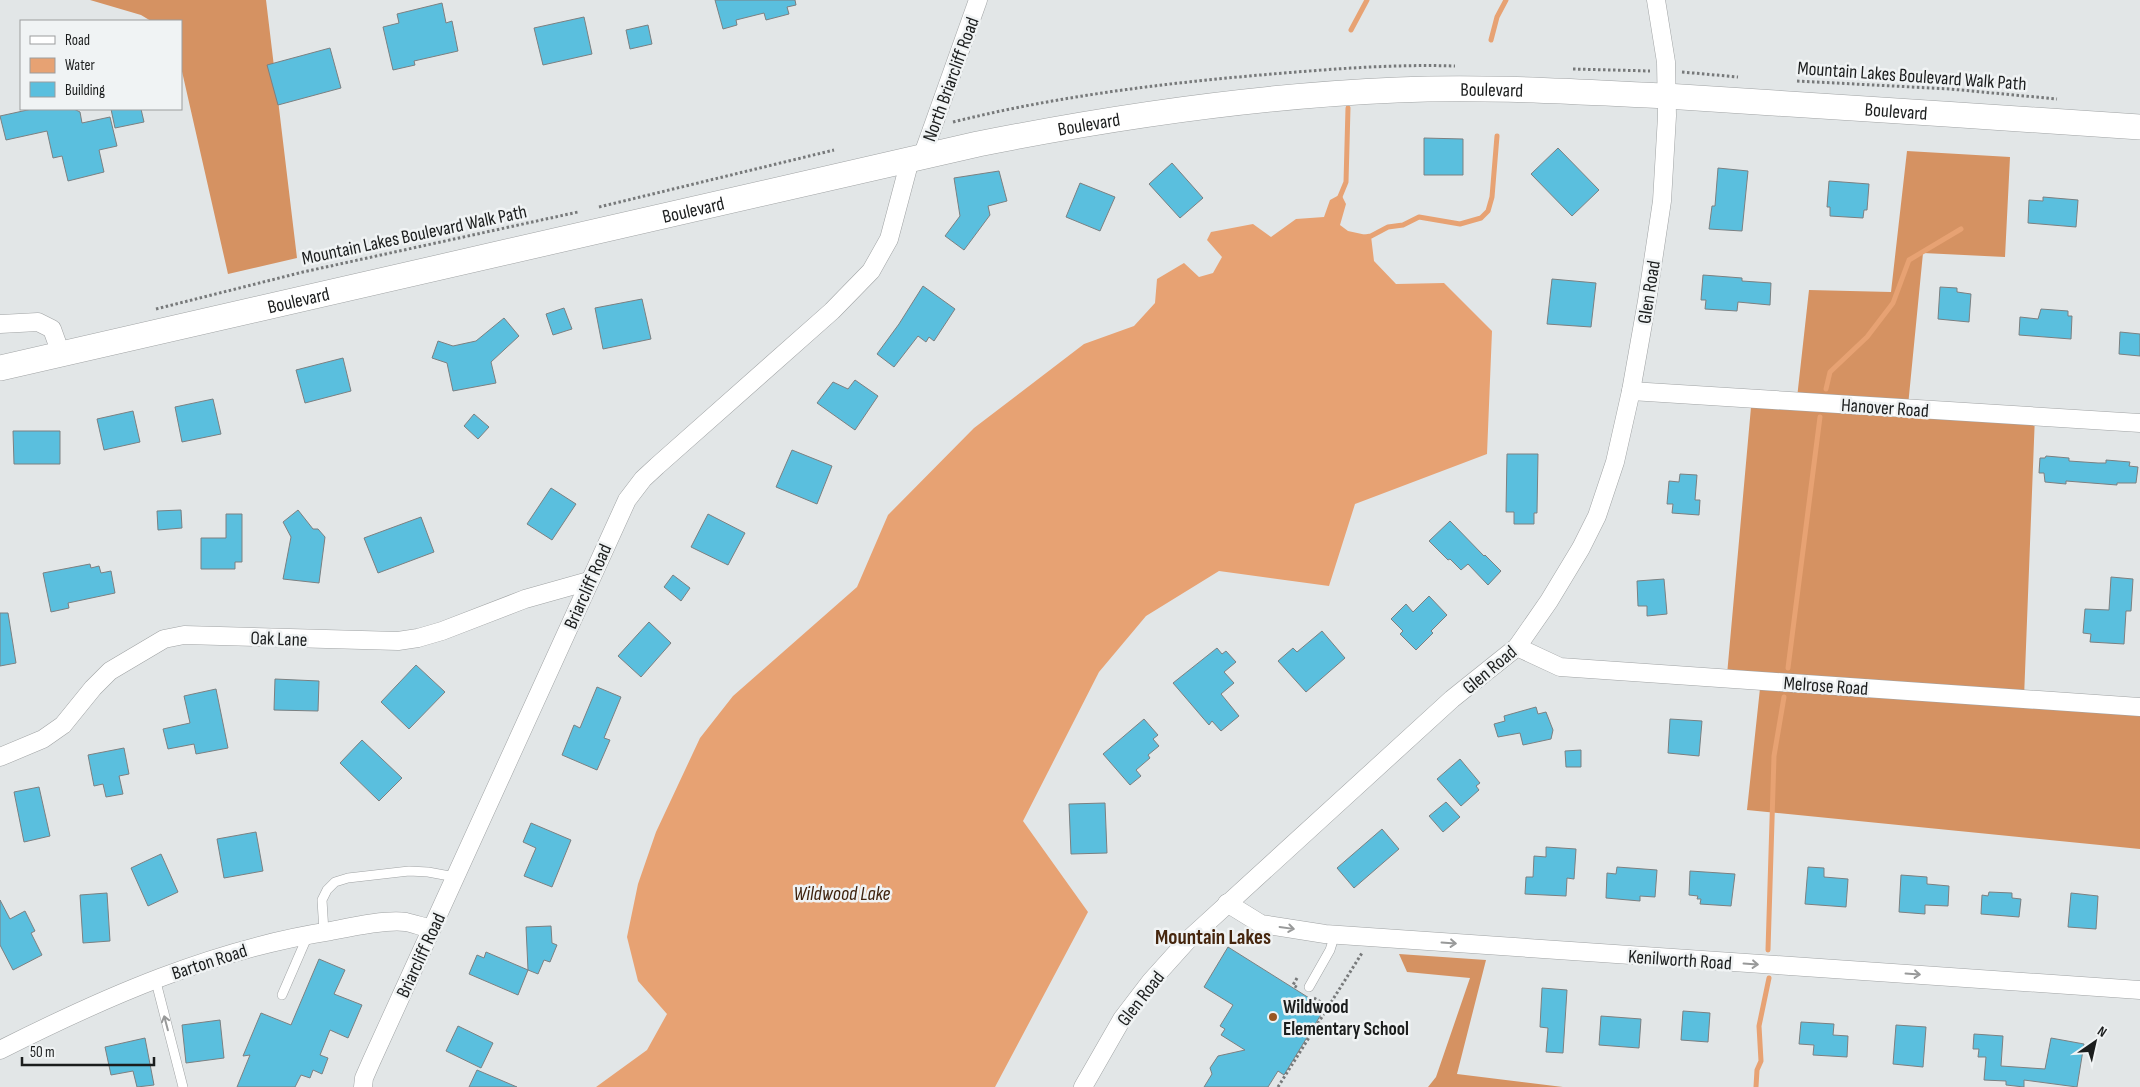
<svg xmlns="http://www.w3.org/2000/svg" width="2140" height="1087" font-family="'Sofia Sans Condensed',sans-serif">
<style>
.forest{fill:#d59262}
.water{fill:#e7a273}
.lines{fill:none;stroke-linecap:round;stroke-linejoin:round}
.stream{stroke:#e7a273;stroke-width:5}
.building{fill:#5abfde;stroke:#7c8081}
.lane-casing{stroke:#a0a3a4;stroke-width:10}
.street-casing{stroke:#a0a3a4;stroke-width:19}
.secondary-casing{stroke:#a0a3a4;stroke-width:26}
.path{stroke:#77797a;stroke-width:3;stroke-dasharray:2.5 2.5;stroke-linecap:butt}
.lane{stroke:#fff;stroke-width:9}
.street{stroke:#fff;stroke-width:18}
.secondary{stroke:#fff;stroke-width:25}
.oneway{stroke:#989999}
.poi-dot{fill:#985723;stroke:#f0f3f4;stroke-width:2}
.labels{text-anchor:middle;stroke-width:5;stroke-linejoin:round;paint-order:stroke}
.street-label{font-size:19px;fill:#1b1d1d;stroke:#f0f3f4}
.poi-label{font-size:19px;font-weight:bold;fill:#1b1d1d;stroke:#f0f3f4;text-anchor:start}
.water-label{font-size:20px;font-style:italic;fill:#3e220d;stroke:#f0f3f4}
.quarter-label{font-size:21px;font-weight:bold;fill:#46260e;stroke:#f0f3f4}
</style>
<rect width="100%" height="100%" fill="#e2e6e7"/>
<!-- forest -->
<g class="forest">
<path d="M90,0H266L297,258L228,274L181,67V21H151L141,15Z"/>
<path d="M1907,151L2010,157L2005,257L1923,253L1908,406L2035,415L2024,698L2140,708V849L1747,810L1761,679L1727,675L1752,396L1797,398L1809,290L1891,292Z"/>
<path d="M1399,954L1486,960L1457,1074L1563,1087H1428L1436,1077L1470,978L1407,972Z"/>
</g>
<!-- water -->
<path class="water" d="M1341,194L1346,204L1340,225L1348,231L1371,236L1374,261L1396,284L1444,283L1492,331L1487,454L1355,504L1329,586L1219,571L1146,616L1099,672L1023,821L1088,912L995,1087H596L647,1050L667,1014L638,981L627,937L638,884L656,832L700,738L733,696L857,587L888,515L974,428L1084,344L1134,326L1155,303L1157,279L1184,263L1199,277L1213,273L1222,257L1207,240L1211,232L1253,224L1271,237L1296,219L1324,217L1330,200Z"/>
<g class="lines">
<!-- stream -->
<g class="stream">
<path d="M1351,30L1367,0"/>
<path d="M1491,40L1497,17L1506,0"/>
<path d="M1339,199L1346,182L1348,108"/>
<path d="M1365,237L1371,236L1388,227L1403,225L1419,217L1460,224L1481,218L1488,211L1492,197L1497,136"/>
<path d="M1826,389L1830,372L1867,337L1893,303L1909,260L1961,229"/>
<path d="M1788,668L1820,417"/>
<path d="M1768,950L1774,756L1784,697"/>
<path d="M1756,1087L1757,1070L1761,1061L1759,1026L1769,978"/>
</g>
</g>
<!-- building -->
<g class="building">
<path d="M715,0H795L796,5L787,7L789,14L766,20L764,13L736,20L737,25L723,29Z"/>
<path d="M442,3L446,23L452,21L458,51L414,61L415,65L393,70L383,27L399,23L397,14Z"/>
<path d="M584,17L592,54L543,65L534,28Z"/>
<path d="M648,25L652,44L630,49L626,30Z"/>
<path d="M330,48L341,88L278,105L267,65Z"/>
<path d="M32,109H74L80,112L82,123L110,117L117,146L99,150L104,172L68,181L62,156L53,158L47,131L6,140L0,116Z"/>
<path d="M111,109H141L144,122L115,128Z"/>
<path d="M1424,138L1463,139V175H1424Z"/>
<path d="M1558,148L1599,190L1572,216L1531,174Z"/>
<path d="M1172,163L1203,198L1180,218L1149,184Z"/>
<path d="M1718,168L1748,171L1742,231L1709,229L1712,206H1715Z"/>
<path d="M999,171L1007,201L988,206L990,215L964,250L945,236L960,216L954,178Z"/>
<path d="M1829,181L1869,184L1867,210H1864L1863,218L1830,216V207H1827Z"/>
<path d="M1080,183L1115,197L1100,231L1066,217Z"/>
<path d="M2043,197L2078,200L2076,227L2028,223L2029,200L2043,201Z"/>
<path d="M1703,275L1742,278V281L1771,283L1770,305L1738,302L1737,311L1705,309L1706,300H1701Z"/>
<path d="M1552,279L1596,283L1591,327L1547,324Z"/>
<path d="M923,286L955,309L934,341L929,337L926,342L918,336L894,367L877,354L899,324Z"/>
<path d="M1940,287L1957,288V292L1971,294L1969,322L1938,319Z"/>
<path d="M642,299L651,339L603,349L595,308Z"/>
<path d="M564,308L572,329L553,335L546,314Z"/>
<path d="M2041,309L2068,311V316H2072L2071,339L2019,335L2020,317L2038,319Z"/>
<path d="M504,318L519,336L491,362L496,383L453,391L447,363L432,358L438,341L453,346L476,341Z"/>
<path d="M2120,332L2140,334V356L2119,354Z"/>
<path d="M343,358L351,391L305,403L296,370Z"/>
<path d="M855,380L878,396L855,430L817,403L833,382L848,389Z"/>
<path d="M213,399L221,434L182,442L175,407Z"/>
<path d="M133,411L140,442L104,450L97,419Z"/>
<path d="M474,414L489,427L478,439L464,426Z"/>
<path d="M13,431H60V464H14Z"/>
<path d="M792,450L832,466L817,504L776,487Z"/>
<path d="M1507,454H1538L1537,513H1534V524H1514V512H1506Z"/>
<path d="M2046,456L2069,458V461L2098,463H2106V460L2130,462L2129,466L2138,467L2136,483H2117V485L2066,481V484L2045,482L2044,473H2039L2040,458H2045Z"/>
<path d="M1680,474L1697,475L1695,500H1700L1699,515L1672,513L1673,504H1667L1669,481L1679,482Z"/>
<path d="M551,488L576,504L552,540L527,524Z"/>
<path d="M181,510L182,528L158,530L157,511Z"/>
<path d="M298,510L313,529H318L325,537L319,583L283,579L291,537L283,522Z"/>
<path d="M226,514H242V562H235V569H201V538H226Z"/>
<path d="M708,514L745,533L728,565L691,547Z"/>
<path d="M421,517L434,552L378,573L364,538Z"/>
<path d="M1450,521L1484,556L1485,555L1501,571L1488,585L1468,564L1461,570L1450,559L1448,560L1429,541Z"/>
<path d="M90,564L91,568L99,566L101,573L111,571L115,593L68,603L69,608L51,612L43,573Z"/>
<path d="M673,575L690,588L681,601L664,587Z"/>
<path d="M2111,577L2133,579L2131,611H2126L2124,644L2090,642L2091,634L2083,633L2085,609L2109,610Z"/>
<path d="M1664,579L1667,614L1647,616V606H1638L1637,581Z"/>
<path d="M1429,596L1447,615L1431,631L1433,633L1416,650L1400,634L1403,631L1391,619L1406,604L1413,612Z"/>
<path d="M0,613H8L16,663L0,666Z"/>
<path d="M649,622L671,643L641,677L618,656Z"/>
<path d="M1322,631L1345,658L1306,692L1278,661L1293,648L1297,652Z"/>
<path d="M1217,648L1222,654L1226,651L1236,662L1224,672L1234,683L1221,694L1239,716L1221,731L1212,721L1209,725L1173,683Z"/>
<path d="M416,665L445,692L409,729L381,702Z"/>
<path d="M275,679L319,681L318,711L274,710Z"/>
<path d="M597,687L621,697L604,738L610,740L597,770L562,755L574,725L580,728Z"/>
<path d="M216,689L228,748L196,754L194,744L168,749L163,729L190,723L184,696Z"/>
<path d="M1536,707L1538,714L1546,712L1553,730L1551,739L1523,745L1520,733L1498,737L1494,724L1505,721L1504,716Z"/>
<path d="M1144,719L1158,735L1153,739L1159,746L1148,755L1150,758L1136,770L1141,776L1130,785L1103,754Z"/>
<path d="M1670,719L1702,721L1699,756L1668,753Z"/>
<path d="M362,740L402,778L379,801L340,763Z"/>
<path d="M124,748L129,774L119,776L123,794L106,797L103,784L94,786L88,755Z"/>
<path d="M1581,750V767H1566L1565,751Z"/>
<path d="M1460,759L1480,783L1476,786L1479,790L1461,806L1437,779Z"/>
<path d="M39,787L50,836L24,842L14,792Z"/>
<path d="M1446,802L1460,817L1443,832L1429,816Z"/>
<path d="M1105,803L1107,853L1071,854L1069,804Z"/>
<path d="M531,823L571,840L552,887L524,876L536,848L523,842Z"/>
<path d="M1382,829L1399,849L1354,888L1337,868Z"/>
<path d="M256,832L263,871L224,878L217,839Z"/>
<path d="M1546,847L1576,849L1574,879L1567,878L1566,896L1525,894L1526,877H1533L1534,856L1546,857Z"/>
<path d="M161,854L178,892L148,906L131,868Z"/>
<path d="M1617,867L1657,870L1655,897L1640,896V901L1606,898L1607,873L1616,874Z"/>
<path d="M1808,867L1824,868V877L1848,879L1846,907L1805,904Z"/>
<path d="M1690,871L1735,874L1731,906L1700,904L1701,899H1697L1698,896L1689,895Z"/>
<path d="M1901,875L1927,877V884L1949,886L1948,906L1925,905V914L1899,912Z"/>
<path d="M1989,892L2012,893V898L2021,899L2019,917L1981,914L1982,895L1988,896Z"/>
<path d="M107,893L110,941L83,943L80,895Z"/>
<path d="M2071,893L2098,896L2096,929L2068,927Z"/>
<path d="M0,900L10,919L25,911L35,931L31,933L42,955L13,970L0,945Z"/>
<path d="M551,926L552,943L557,945L550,962L544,960L538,974L528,970L526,927Z"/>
<path d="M1228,947L1325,1008L1284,1075L1278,1071L1268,1087H1204L1212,1074L1210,1068L1218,1056L1245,1050L1221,1035L1225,1029L1220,1026L1233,1005L1204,987Z"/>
<path d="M486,952L528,970L518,995L469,974L477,955L484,958Z"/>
<path d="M319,959L345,970L334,994L362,1005L348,1038L330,1030L320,1055L328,1058L322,1074L313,1070L310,1078L301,1075L295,1087H237L250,1055L243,1056L261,1013L291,1025Z"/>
<path d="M1542,988L1567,990L1563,1053L1546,1052L1548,1028L1540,1027Z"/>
<path d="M1683,1011L1710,1013L1708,1042L1681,1040Z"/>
<path d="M1601,1016L1641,1019L1639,1048L1599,1045Z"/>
<path d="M220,1020L224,1058L186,1063L182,1025Z"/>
<path d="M1801,1022L1834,1024L1833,1035L1848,1036L1847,1057L1813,1055L1814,1045L1799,1044Z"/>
<path d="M1896,1025L1926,1027L1923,1067L1893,1064Z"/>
<path d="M458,1026L493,1043L481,1068L446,1051Z"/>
<path d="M1974,1034L2003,1036L2001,1066L2045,1069L2051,1038L2084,1044L2077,1087L2024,1080V1087L2006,1085V1081L1984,1080L1986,1057H1978L1979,1049H1973Z"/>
<path d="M145,1038L154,1085L137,1087L133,1071L111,1075L105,1047Z"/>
<path d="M477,1070L517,1087H469Z"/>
</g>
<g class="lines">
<!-- lane casing -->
<g class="lane-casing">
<g id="lane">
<path d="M324,932L322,900L327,890L335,882L348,878L409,871L428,872L455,877"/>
<path d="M155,978L183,1087"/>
<path d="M1309,987L1330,950L1335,934"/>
<path d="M282,995L308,935"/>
</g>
</g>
<!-- street casing -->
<g class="street-casing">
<g id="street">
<path d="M922,157L978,0"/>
<path d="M0,324L38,322L52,329L61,354"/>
<path d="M1631,391L2140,423"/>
<path d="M1517,647L1560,667L2140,707"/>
<path d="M0,757L43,739L63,725L93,688L110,671L164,639L184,635L398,641L418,638L442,631L525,599L589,581"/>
<path d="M1227,903L1261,924L1325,934L2140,990"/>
<path d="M0,1050C105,997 214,949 331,931C351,927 386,919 406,922C415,924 423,927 432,929"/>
<path d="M363,1087L364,1078L371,1062L627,500L643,479L657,466L832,311L871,271L889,239L910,160"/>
<path d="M1083,1087L1122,1019L1151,981L1187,941L1452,699L1517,647L1549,601L1581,548L1597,516L1615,462L1631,391L1647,301L1662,201L1667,116L1666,62L1656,0"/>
</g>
</g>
<!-- secondary casing -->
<g class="secondary-casing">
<g id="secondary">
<path id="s1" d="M0,368L978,144C1118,116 1254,96 1397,90C1486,86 1576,92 1666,96C1824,105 1982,117 2140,127"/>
</g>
</g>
<!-- path -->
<g class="path">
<path d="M1573,69L1650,71"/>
<path d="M1682,72L1738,77"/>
<path d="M1797,81L1950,89L2057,99"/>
<path d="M953,122C1057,96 1165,83 1272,74C1333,69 1394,64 1455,66"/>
<path d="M599,207L834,150"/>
<path d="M156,309L303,272L578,212"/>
<path d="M1297,978L1293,985L1298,988"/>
<path d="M1314,998L1328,1006"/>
<path d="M1278,1087L1362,953"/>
</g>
<!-- lane -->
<use href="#lane" class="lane"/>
<!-- street -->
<use href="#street" class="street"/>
<!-- secondary -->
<use href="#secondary" class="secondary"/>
</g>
<!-- one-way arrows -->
<defs><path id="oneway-shaft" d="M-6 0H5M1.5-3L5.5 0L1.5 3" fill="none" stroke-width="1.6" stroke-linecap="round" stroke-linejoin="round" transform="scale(1.25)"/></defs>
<g class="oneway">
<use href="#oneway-shaft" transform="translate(1287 928) rotate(8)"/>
<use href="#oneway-shaft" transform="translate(1449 943) rotate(4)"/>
<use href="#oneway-shaft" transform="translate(1751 964) rotate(4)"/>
<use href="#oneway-shaft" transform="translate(1913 974) rotate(4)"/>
<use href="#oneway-shaft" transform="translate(166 1023) rotate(-105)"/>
</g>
<!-- markers -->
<circle class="poi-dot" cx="1273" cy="1017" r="5"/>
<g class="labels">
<!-- street labels -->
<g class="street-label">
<text transform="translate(1912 75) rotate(4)" y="7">Mountain Lakes Boulevard Walk Path</text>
<text transform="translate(950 79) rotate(-70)" y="7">North Briarcliff Road</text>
<text dy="7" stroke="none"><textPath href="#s1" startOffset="1521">Boulevard</textPath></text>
<text dy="7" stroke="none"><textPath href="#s1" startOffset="1926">Boulevard</textPath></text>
<text dy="7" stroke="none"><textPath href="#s1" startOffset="1116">Boulevard</textPath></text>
<text dy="7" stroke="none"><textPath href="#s1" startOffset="711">Boulevard</textPath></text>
<text transform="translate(414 234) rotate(-12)" y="7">Mountain Lakes Boulevard Walk Path</text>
<text transform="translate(1648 292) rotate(-81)" y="7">Glen Road</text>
<text dy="7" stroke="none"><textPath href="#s1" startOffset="306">Boulevard</textPath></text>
<text transform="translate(1885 407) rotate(4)" y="7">Hanover Road</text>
<text transform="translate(587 586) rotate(-66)" y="7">Briarcliff Road</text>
<text transform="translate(279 638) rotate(2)" y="7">Oak Lane</text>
<text transform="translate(1489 669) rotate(-40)" y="7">Glen Road</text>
<text transform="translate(1826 685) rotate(4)" y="7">Melrose Road</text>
<text transform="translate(420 955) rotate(-65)" y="7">Briarcliff Road</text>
<text transform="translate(1680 959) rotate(4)" y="7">Kenilworth Road</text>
<text transform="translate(209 961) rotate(-18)" y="7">Barton Road</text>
<text transform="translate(1140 998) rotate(-52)" y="7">Glen Road</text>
</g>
<!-- poi labels -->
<g class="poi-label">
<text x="1283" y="1013">Wildwood<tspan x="1283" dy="22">Elementary School</tspan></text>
</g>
<!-- water labels -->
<g class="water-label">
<text x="842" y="900">Wildwood Lake</text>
</g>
<!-- quarter labels -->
<g class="quarter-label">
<text x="1213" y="944">Mountain Lakes</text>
</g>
</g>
<!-- legend -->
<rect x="20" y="20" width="162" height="90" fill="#f0f3f4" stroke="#9b9d9e"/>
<rect x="30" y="36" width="25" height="8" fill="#ffffff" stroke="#9b9d9e"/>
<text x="65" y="45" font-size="15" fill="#1b1d1d">Road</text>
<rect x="30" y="58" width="25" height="15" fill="#e7a273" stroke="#9b9d9e"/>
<text x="65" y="70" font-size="15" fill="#1b1d1d">Water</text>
<rect x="30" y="82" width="25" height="15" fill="#5abfde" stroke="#9b9d9e"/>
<text x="65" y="95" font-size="15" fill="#1b1d1d">Building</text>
<!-- north arrow -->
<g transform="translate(2095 1042) rotate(34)" stroke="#f0f3f4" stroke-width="4" paint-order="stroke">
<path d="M0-4L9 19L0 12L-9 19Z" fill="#1b1d1d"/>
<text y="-8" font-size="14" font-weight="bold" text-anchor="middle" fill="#1b1d1d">N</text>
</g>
<!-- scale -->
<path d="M22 1057v8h132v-8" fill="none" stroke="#1b1d1d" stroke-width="2.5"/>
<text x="30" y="1057" font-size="15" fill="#1b1d1d" stroke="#f0f3f4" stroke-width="4" paint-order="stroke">50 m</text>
</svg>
